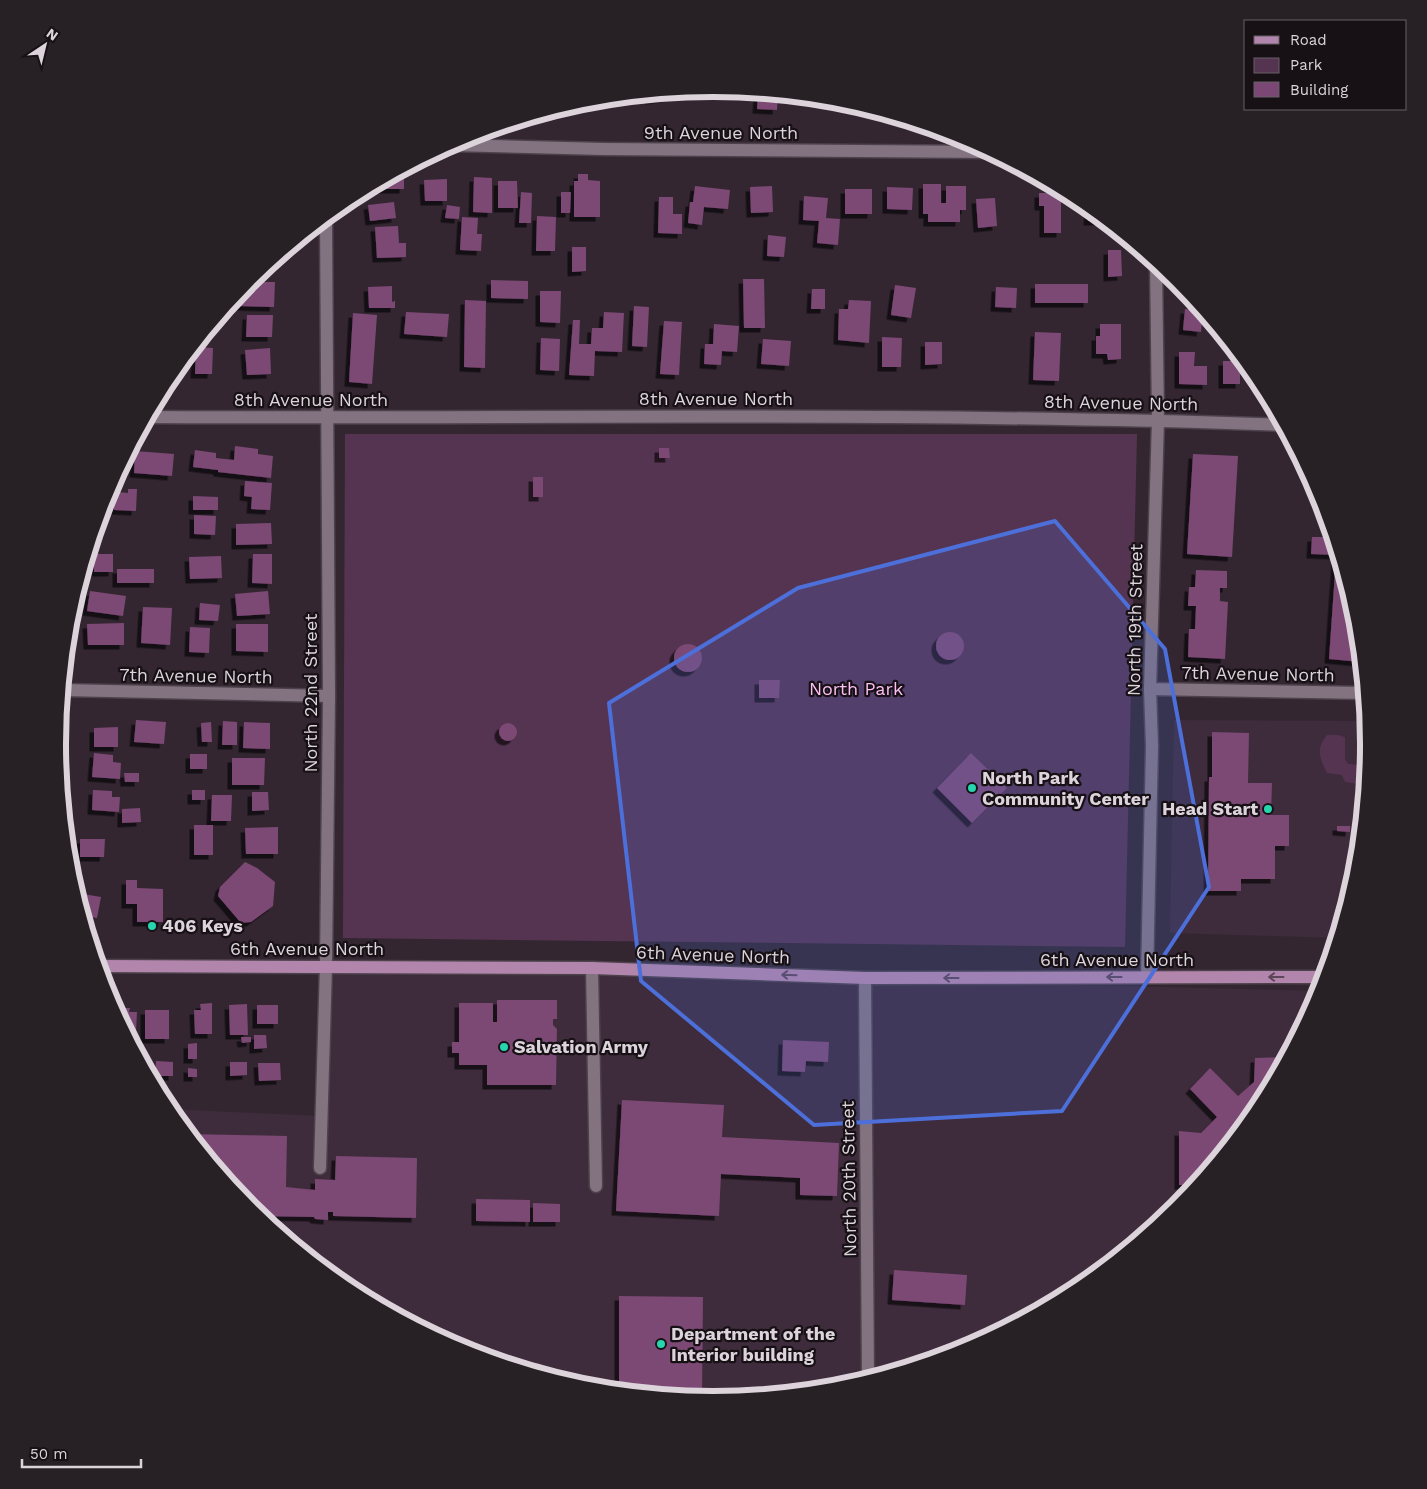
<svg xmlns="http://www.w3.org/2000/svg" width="1427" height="1489" font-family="'Work Sans',sans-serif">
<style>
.built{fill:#3e2b3b}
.green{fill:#543450}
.building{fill:#7b4875;filter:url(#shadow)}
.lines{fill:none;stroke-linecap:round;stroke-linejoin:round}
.street-casing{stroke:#4d424b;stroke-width:15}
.secondary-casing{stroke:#4d424b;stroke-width:15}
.primary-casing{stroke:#4d424b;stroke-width:15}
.street{stroke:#837381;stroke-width:12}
.secondary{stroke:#837381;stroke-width:12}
.primary{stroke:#b286ac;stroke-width:12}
.oneway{stroke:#5d465a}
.marked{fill:#4d6fd9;fill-opacity:0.2;stroke:#4d6fd9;stroke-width:4;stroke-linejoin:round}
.poi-dot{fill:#26d5ae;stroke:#171116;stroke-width:2}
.labels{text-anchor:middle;stroke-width:4.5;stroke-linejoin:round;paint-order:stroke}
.street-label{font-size:18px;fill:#dcd3db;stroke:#171116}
.park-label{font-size:18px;fill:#fcbef3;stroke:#171116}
.poi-label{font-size:18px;font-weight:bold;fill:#dcd3db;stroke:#171116;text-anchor:start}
.rim{fill:none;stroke:#dcd3db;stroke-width:6}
</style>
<defs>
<filter id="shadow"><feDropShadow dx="-4.5" dy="4.5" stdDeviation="0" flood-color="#0009"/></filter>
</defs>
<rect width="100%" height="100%" fill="#332631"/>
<!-- built -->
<g class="built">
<path d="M1174,720L1367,721L1369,745L1357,873L1337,938L1170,933Z"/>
<path d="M326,966L1321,991L1259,1109L1177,1209L1078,1290L964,1351L841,1388L713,1400L585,1388L462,1350L349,1290L249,1208L168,1109L321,1116Z"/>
</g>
<!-- green -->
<g class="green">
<path d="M345,434H1137L1125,947L343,938Z"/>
<path d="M1327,735H1338L1345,737V759L1348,764C1368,764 1367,771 1365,788L1363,789L1358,784L1345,782L1342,775L1327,773C1320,758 1315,750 1327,735Z"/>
</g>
<!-- building -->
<g class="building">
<path d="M683,92V95L650,100L649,95Z"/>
<path d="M758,93L778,95L777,110L757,109Z"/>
<path d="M397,174H404V189H367Z"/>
<path d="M578,174H588V180L600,181V217H574V181H578Z"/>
<path d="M474,177L492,178V213L473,212Z"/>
<path d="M447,179V201H425L424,180Z"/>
<path d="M498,181H517L518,208H498Z"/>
<path d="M923,184H941V203H946V186H966V210H960V222H928V214H923Z"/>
<path d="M695,186L730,190L728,209L704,207L702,225L688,223L690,202H693Z"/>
<path d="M772,186L773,212L751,213L750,187Z"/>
<path d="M887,187L913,188L912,210L887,209Z"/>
<rect x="845" y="189" width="27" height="25"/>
<path d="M521,192L532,193L531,223H519Z"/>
<path d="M561,192H571L570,213H561Z"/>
<path d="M1039,193H1061V233H1044V206H1039Z"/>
<path d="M804,196L828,198L826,218L840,219L838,245L817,243L819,221L803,220Z"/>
<path d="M659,197H673V214H682V234L658,233Z"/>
<path d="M995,198L997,226L978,228L976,199Z"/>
<path d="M394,202L396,218L370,221L368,205Z"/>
<path d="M447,205L460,207L459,219L445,218Z"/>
<path d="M1089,208L1101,218L1105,221H1088Z"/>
<path d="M537,216L556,217L555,251H536Z"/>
<path d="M462,217L478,218L477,234H482L481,251L460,250Z"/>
<path d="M398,226L399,243H406V257L377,258L375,227Z"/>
<path d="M768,235L786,237L784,257L767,256Z"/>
<path d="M572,247H586V271L572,272Z"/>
<path d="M1108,250H1121L1122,276L1108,277Z"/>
<path d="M252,278V282H275L274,307L239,306V294Z"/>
<path d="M743,279H764L765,328H744Z"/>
<path d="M491,280L528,281V299L491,298Z"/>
<rect x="1035" y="284" width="53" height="19"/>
<path d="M895,285L916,288L911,318L891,315Z"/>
<path d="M392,286V302L395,301V308H369L368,287Z"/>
<path d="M996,287L1017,288L1016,308L995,307Z"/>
<path d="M812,289H825V309H811Z"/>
<path d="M540,291H561L560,323L540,322Z"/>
<path d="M465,300L486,301L485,368L464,367Z"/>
<path d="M849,300L871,301L869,343L838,340L839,309H848Z"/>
<path d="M634,306L649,307L647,347L632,346Z"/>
<path d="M1185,309L1202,311L1203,312L1201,332L1183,330Z"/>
<path d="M406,312L449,314L447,337L404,334Z"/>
<path d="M604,312L624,313L622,352L595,351L594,376L569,375L573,320H580L579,344H591L592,328H603Z"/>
<path d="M353,313L377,315L372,384L349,382Z"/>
<path d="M247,315H273L272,337H246Z"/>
<path d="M664,321L682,322L679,375L660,374Z"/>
<path d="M714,324L739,326L737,352L722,351L721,365L704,364L705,344H713Z"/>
<path d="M1100,324H1121V359L1108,360L1107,354H1096V336H1100Z"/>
<path d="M1035,332L1061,333L1059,381L1033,380Z"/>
<path d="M882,337L902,338L901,367H882Z"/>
<path d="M541,338L560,339L559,371L540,370Z"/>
<path d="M763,339L791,341L789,366L761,364Z"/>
<path d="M925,342H942V364L925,365Z"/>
<path d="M196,347L213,348L212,374H195Z"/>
<path d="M270,348L271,374L247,375L245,350Z"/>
<path d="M1179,352H1195L1194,366H1207V385L1179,384Z"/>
<rect x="1223" y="361" width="17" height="23"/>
<path d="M235,446L258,449V454L273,456L271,478L218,472V470L193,467L195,450L216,453V458L234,460Z"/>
<path d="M659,448H669L670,458H659Z"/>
<path d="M135,451L174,454L172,476L134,473Z"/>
<path d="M1193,454L1238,456L1232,557L1187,554Z"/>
<rect x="533" y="477" width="10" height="20"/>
<path d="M245,481L272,483L270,510L251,509L252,497L244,496Z"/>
<path d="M113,483L111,501H105L108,493Z"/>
<path d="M128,489H137L136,511L114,510V500L117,501L118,492L128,493Z"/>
<path d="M193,496L218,497V510H193Z"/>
<path d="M194,515L216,516L215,535L194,534Z"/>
<path d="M271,523L272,544L236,545V524Z"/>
<path d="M1312,537H1333L1337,555L1311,554Z"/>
<path d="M89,554H113V572H94V565L88,566Z"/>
<path d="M253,554H272V584L252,583Z"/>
<path d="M221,556L222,578L190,579L189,557Z"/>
<path d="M1336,558H1339L1357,617L1361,662L1329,659Z"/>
<rect x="117" y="569" width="37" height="14"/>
<path d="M1196,570L1227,571V588H1220V601L1228,602L1225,659L1188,657L1189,629H1195L1196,606H1188L1189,587H1195Z"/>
<path d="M90,591L126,596L123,616L87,611Z"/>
<path d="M268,591L270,614L237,616L235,594Z"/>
<path d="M200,603L220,605L218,621L199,620Z"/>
<path d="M143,607L172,608L170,645L141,643Z"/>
<path d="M124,623V645H88L87,624Z"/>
<path d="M236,624H268V652L236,651Z"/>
<path d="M190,627L210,628L209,653L189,652Z"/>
<circle cx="950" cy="646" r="14"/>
<circle cx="688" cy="658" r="14"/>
<path d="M759,680H780L779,698H759Z"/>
<path d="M136,720L166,722L164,744L134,742Z"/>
<path d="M223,721L237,722V745H222Z"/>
<path d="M211,722L212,742H202L201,723Z"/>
<path d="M244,722L270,723V749L243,748Z"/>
<circle cx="508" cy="732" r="9"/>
<path d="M118,727V747H94V728Z"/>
<path d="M1212,732L1249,733L1248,783H1272L1271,815H1289V846H1275V879H1241V891H1208L1209,777H1212Z"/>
<path d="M94,753L113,755V762L121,763L120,779L92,777Z"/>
<path d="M971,753L1007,788L972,823L937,788Z"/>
<rect x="190" y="754" width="17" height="15"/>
<path d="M232,758H265L264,785H232Z"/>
<path d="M124,773H139V782H125Z"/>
<path d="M93,790L112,791V797H120L119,812L92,810Z"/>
<rect x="192" y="790" width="13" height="10"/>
<path d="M252,792H268L269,810L252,811Z"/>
<path d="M212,795H232L231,821H211Z"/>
<path d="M140,808L141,822L122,823V809Z"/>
<rect x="194" y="825" width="19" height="30"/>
<path d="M1337,826H1350V832L1337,831Z"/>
<path d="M278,827V854H246L245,828Z"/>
<path d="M80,839H105L104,857H80Z"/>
<path d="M245,862L257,868L275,882L273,906L251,922L241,923L218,896L220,887Z"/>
<path d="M126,880H137V888L163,889V922H137V904H126Z"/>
<path d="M83,894L101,897L97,918L83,916L81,908Z"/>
<path d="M497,1000H557V1019H553V1025L557,1029L556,1085H487V1065H459V1053H452V1042H459V1003H493V1022H497Z"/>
<path d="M212,1003V1034H195L194,1010H201L200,1004Z"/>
<path d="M247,1004L248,1035H230L229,1005Z"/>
<rect x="257" y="1005" width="21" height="19"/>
<path d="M123,1008H130L129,1012H137L136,1032H127L116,1011H122Z"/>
<rect x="145" y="1010" width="24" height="29"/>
<path d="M254,1035H266L267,1048L254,1049Z"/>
<path d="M241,1037H251V1042L242,1043Z"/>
<path d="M783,1040L829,1042L828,1062L806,1061L805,1072L782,1071Z"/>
<path d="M197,1043V1059H188V1044Z"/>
<path d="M1286,1057L1259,1109L1196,1185H1179V1131L1201,1133L1217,1117L1190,1089L1210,1068L1238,1096L1254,1082L1255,1058Z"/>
<path d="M156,1061L173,1062V1076H155Z"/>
<path d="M230,1062H247V1075L230,1076Z"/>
<path d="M258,1063H280L281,1080L259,1081Z"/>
<path d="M188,1068L197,1069V1077H188Z"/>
<path d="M622,1100L724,1105L722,1137L839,1143L837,1196L800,1195V1178L721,1174L719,1216L616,1211Z"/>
<path d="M188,1134L287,1136L286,1187L315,1190V1179L335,1180L336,1156L417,1158L416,1218L333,1216V1212H328V1220L315,1219L314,1217L259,1216L249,1208Z"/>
<path d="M476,1199L530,1200V1222L476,1221Z"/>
<path d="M533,1203L560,1204V1222H533Z"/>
<path d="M894,1270L967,1275L965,1305L892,1300Z"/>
<path d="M619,1296L703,1297L702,1399L619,1391Z"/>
<path d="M500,1361L541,1364V1374L500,1362Z"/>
</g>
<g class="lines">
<!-- street casing -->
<g class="street-casing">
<g id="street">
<path d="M149,417C527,419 905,411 1283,425"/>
<path d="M1150,689L1364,693"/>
<path d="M63,690L329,696"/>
<path d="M592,968L596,1186"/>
<path d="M865,978L868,1380"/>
<path d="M320,1168L326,966L329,696L326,218"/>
</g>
</g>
<!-- secondary casing -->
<g class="secondary-casing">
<g id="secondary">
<path d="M451,145L603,149L990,152"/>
<path d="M1147,977L1152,746L1150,689L1158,420L1156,263"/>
</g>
</g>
<!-- primary casing -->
<g class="primary-casing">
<path id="primary" d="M98,966L592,968L865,978L1325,977"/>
</g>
<!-- street -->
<use href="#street" class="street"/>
<!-- secondary -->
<use href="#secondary" class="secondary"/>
<!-- primary -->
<use href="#primary" class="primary"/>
</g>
<!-- one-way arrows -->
<defs><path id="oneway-shaft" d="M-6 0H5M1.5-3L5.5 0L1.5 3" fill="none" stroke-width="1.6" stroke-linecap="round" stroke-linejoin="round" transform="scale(1.25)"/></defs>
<g class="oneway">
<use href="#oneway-shaft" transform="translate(789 975) rotate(-178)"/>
<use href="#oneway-shaft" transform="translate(1114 977) rotate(180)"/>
<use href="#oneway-shaft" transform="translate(1276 977) rotate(180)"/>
<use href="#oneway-shaft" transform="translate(951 978) rotate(180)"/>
</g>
<!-- marked area -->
<path class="marked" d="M1055,521L1165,649L1209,887L1062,1111L814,1125L641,981L609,703L798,588Z"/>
<!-- markers -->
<g class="poi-dot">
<circle cx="972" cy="788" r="5"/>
<circle cx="1268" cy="809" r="5"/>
<circle cx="152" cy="926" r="5"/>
<circle cx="504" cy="1047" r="5"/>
<circle cx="661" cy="1344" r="5"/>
</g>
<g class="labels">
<!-- street labels -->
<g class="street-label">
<text x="721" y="139">9th Avenue North</text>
<text x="716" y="405">8th Avenue North</text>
<text x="311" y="406">8th Avenue North</text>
<text transform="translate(1121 403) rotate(1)" y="6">8th Avenue North</text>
<text transform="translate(1135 620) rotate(-89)" y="6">North 19th Street</text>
<text transform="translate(1258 674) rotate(1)" y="6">7th Avenue North</text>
<text transform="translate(196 676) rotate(1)" y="6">7th Avenue North</text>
<text transform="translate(311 693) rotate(-90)" y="6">North 22nd Street</text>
<text x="307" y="955">6th Avenue North</text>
<text transform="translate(713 955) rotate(2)" y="6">6th Avenue North</text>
<text x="1117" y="966">6th Avenue North</text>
<text transform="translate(849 1179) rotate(-91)" y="6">North 20th Street</text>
</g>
<!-- park labels -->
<g class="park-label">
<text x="856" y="695">North Park</text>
</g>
<!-- poi labels -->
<g class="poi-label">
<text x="982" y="784">North Park<tspan x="982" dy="21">Community Center</tspan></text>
<text x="1258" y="815" text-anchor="end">Head Start</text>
<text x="162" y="932">406 Keys</text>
<text x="514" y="1053">Salvation Army</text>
<text x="671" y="1340">Department of the<tspan x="671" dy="21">Interior building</tspan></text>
</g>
</g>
<!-- crop -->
<path d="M0 0H1427V1489H0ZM66 744a647 647 0 1 1 1294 0a647 647 0 1 1-1294 0Z" fill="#272126" fill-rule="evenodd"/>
<path class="rim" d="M66 744a647 647 0 1 1 1294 0a647 647 0 1 1-1294 0Z"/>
<!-- legend -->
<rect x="1244" y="20" width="162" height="90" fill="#171116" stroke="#665f65"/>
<rect x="1254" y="36" width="25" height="8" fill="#b286ac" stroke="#665f65"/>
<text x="1290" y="45" font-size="15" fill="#dcd3db">Road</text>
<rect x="1254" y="58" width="25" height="15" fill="#543450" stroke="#665f65"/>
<text x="1290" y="70" font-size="15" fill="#dcd3db">Park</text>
<rect x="1254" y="82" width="25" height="15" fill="#7b4875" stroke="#665f65"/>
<text x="1290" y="95" font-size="15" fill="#dcd3db">Building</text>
<!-- north arrow -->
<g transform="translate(45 45) rotate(35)" stroke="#171116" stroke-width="4" paint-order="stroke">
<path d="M0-4L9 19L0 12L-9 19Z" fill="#dcd3db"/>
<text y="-8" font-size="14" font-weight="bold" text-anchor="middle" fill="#dcd3db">N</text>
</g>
<!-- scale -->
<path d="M22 1459v8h119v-8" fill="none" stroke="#dcd3db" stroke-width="2.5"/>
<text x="30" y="1459" font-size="15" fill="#dcd3db" stroke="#171116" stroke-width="4" paint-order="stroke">50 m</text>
</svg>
